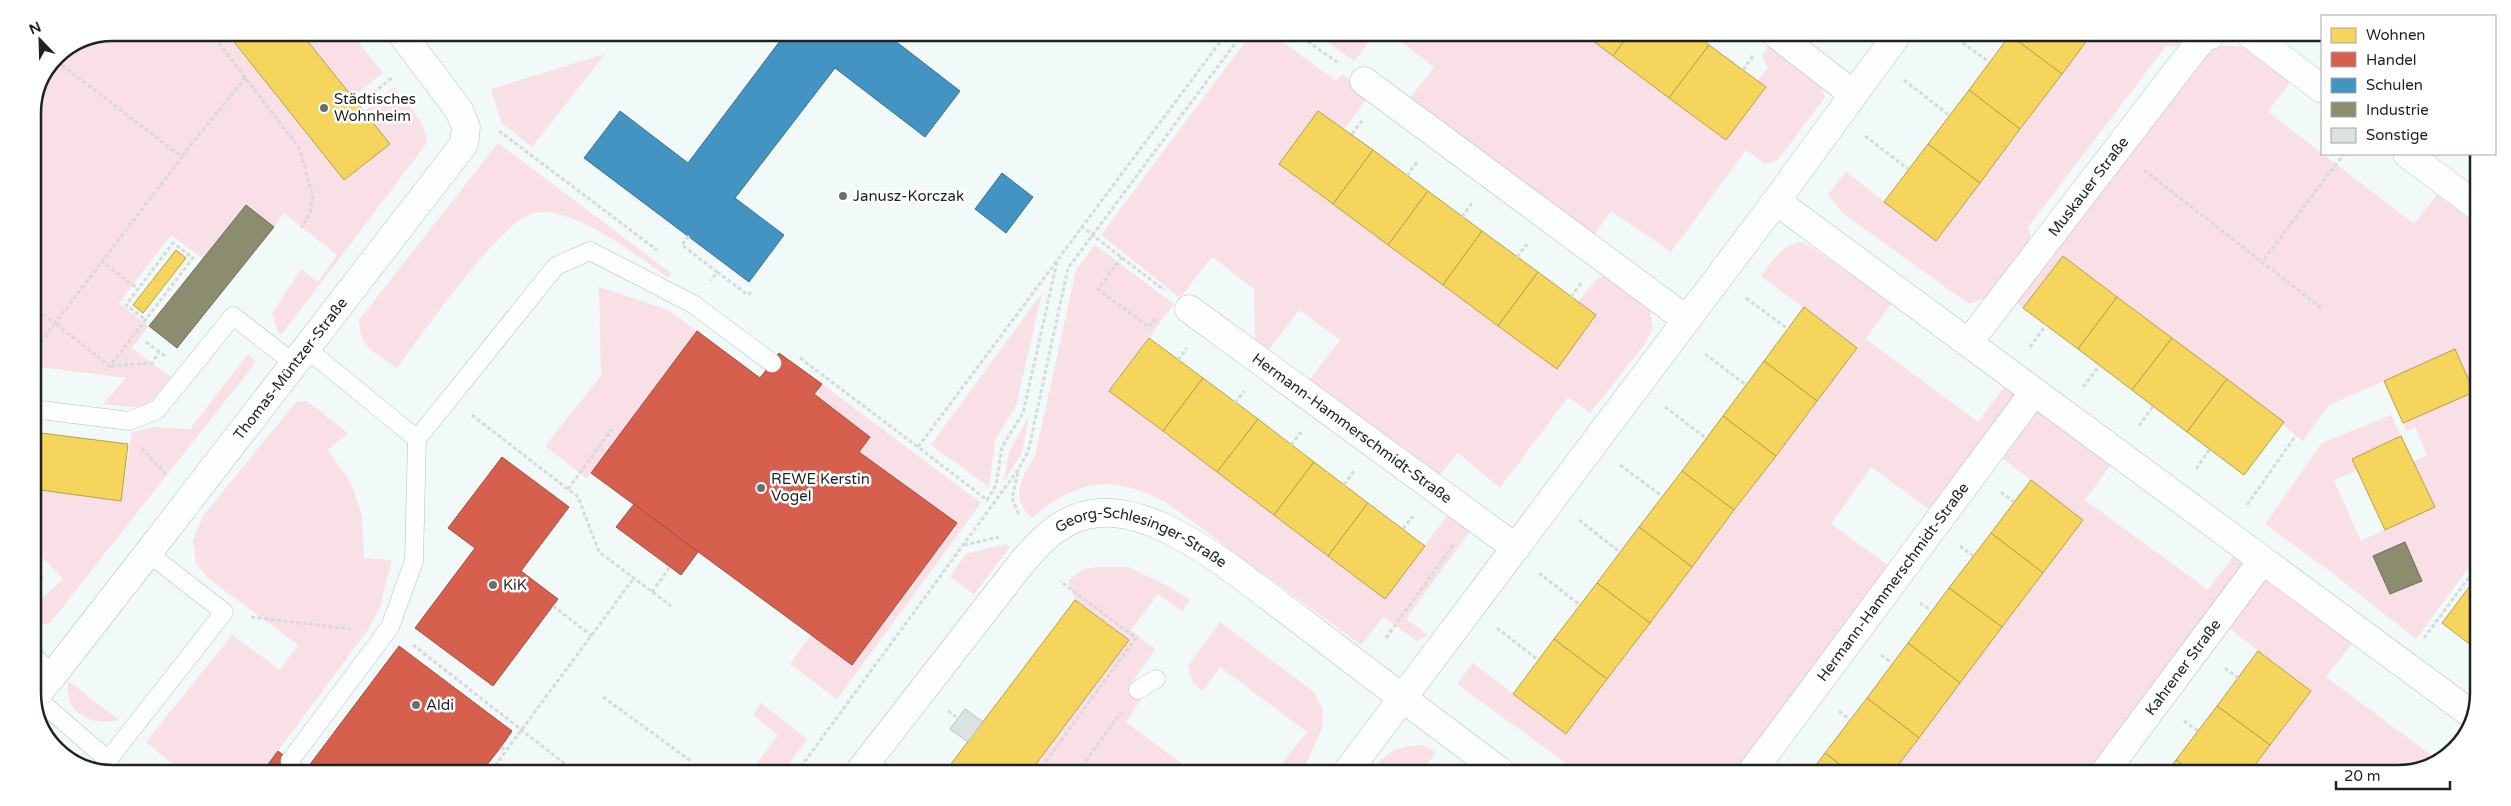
<svg xmlns="http://www.w3.org/2000/svg" width="2511" height="806" font-family="'Varela Round',sans-serif">
<style>
.green{fill:#f9dfe6}
.homes{fill:#f6d55c;stroke:#b5a04b}
.shops{fill:#d6604d;stroke:#9f4e40}
.schools{fill:#4393c3;stroke:#387193}
.industry{fill:#8c8c6e;stroke:#6b6c57}
.building{fill:#dbe2e1;stroke:#b9bfbe}
.lines{fill:none;stroke-linecap:round;stroke-linejoin:round}
.lane-casing{stroke:#b8bfbe;stroke-width:19}
.street-casing{stroke:#b8bfbe;stroke-width:29}
.path{stroke:#d7dada;stroke-width:3;stroke-dasharray:4 2.5;stroke-linecap:butt}
.lane{stroke:#fdfefe;stroke-width:18}
.street{stroke:#fdfefe;stroke-width:28}
.poi-dot{fill:#686e6d;stroke:#fff;stroke-width:2}
.labels{text-anchor:middle;stroke-width:5;stroke-linejoin:round;paint-order:stroke}
.poi-label{font-size:15px;fill:#1e2322;stroke:#fff;text-anchor:start}
.street-label{font-size:15px;fill:#1e2322;stroke:#fff}
.rim{fill:none;stroke:#1e2322;stroke-width:2.5}
</style>
<rect width="100%" height="100%" fill="#f2faf9"/>
<!-- green -->
<g class="green">
<path d="M114,33H301L303,36L307,33H351L383,73L352,97L364,112L394,87C407,104 426,121 427,143L282,334L278,332L272,313L301,269L318,282L337,255L284,213L274,227L246,205L203,259L171,235L119,303L149,326L132,348L171,377C143,412 147,409 103,404L126,378L40,367L33,375V113L56,56Z"/>
<path d="M1251,34H1272L1336,81L1342,74L1370,95L1344,129L1318,111L1279,164L1557,369L1596,316L1578,302C1587,292 1593,278 1607,275L1642,298L1650,311L1653,328L1645,344L1590,413L1568,397L1500,488L1458,453L1437,478L1308,382L1340,340L1299,310L1268,351L1255,339L1254,289L1212,257L1180,298L1101,235Z"/>
<path d="M1316,34H1375L1354,61Z"/>
<path d="M1391,34H1584L1726,140L1766,88L1757,81L1768,68L1762,56L1771,42L1817,77L1825,97L1778,160L1765,164L1746,150L1671,252L1611,211L1592,239L1407,102L1434,67Z"/>
<path d="M2091,35H2191L2183,46H2166L2028,227L2033,243L1993,295L1969,304L1841,212L1828,194L1846,172L1936,241Z"/>
<path d="M2221,45L2242,47L2290,82L2268,112L2414,224L2437,195L2478,225L2476,558L2416,639L2335,575L2265,524L2322,443L2391,415L2401,436L2352,459L2357,470L2334,480L2361,541L2434,507L2413,462L2427,455L2415,427L2406,431L2403,423L2473,392L2455,350L2329,405L2303,441L2227,379L2063,256L2023,308L2014,300L2211,49Z"/>
<path d="M605,54L532,147L501,122L491,89Z"/>
<path d="M498,143L671,273L669,278C636,256 595,222 557,214C551,212 540,212 534,213C500,220 421,337 397,368C375,352 360,350 359,320Z"/>
<path d="M1801,242L1810,246L1892,303L1866,339L1978,422L2005,386L2015,395L1930,510L1871,467L1831,524L1888,565L1734,773H1663L1650,764L1643,773L1578,772L1457,684L1473,663L1566,734L1857,348L1761,276C1773,261 1781,245 1801,242Z"/>
<path d="M1095,245L1174,304L1109,391L1385,599L1448,514L1471,530L1406,619L1428,635L1417,641L1383,617L1361,645L1167,503C1113,474 1079,478 1032,518C1009,498 1022,477 1035,456L1076,270Z"/>
<path d="M599,287L668,310L697,331L587,479L545,446L601,376Z"/>
<path d="M1042,293L1016,406L995,440L989,487L931,445Z"/>
<path d="M248,354L256,362L50,623L33,626V602L35,605L63,579L43,558L33,568V489L121,501L132,432L155,427L190,429Z"/>
<path d="M822,384L981,503L837,699L790,664L811,635L852,665L957,524L859,452L870,436L814,394Z"/>
<path d="M307,401L348,433L328,450L351,483L362,516L364,558L392,560L380,607L367,631L263,771H170L174,765L146,742L232,635L280,670L298,645L209,579L196,564L193,540L203,516L296,402Z"/>
<path d="M2036,409L2112,463L2085,500L2208,590L2234,555L2245,565L2091,773H1892L2083,520L1998,455Z"/>
<path d="M1029,416L1022,452L1004,482L1009,452Z"/>
<path d="M1005,544L1010,547L974,594L950,577L966,554Z"/>
<path d="M1099,567H1128L1166,585L1190,600L1182,611L1158,594L1131,630L1155,649L1131,684L1144,695L1126,722L1193,772H1030L1129,640L1075,600L1068,581L1084,569Z"/>
<path d="M2264,578L2355,640L2326,677L2438,760L2398,773H2249L2311,691L2226,626Z"/>
<path d="M1220,622L1314,692L1323,710L1322,729L1307,762L1300,772H1275L1307,732L1220,667L1203,691L1193,683L1188,666Z"/>
<path d="M68,681L119,720C91,727 63,713 68,681Z"/>
<path d="M761,703L807,739L783,772L751,771L778,735L753,715Z"/>
<path d="M1423,745L1436,752L1427,764L1438,772H1391L1378,763C1391,749 1403,746 1423,745Z"/>
</g>
<!-- homes -->
<g class="homes">
<path d="M227,33H301L390,144L344,180Z"/>
<path d="M1584,34H1629L1613,56Z"/>
<path d="M1629,34H1695L1709,45L1669,98L1613,56Z"/>
<path d="M2010,35H2091L2062,74Z"/>
<path d="M2010,35L2062,74L2020,129L1969,90Z"/>
<path d="M1709,45L1766,87L1726,140L1669,98Z"/>
<path d="M1969,90L2020,129L1980,183L1928,144Z"/>
<path d="M1318,111L1373,150L1333,204L1279,164Z"/>
<path d="M1928,144L1980,183L1936,241L1884,202Z"/>
<path d="M1373,150L1428,191L1388,245L1333,204Z"/>
<path d="M1428,191L1482,231L1443,285L1388,245Z"/>
<path d="M1482,231L1538,272L1498,326L1443,285Z"/>
<path d="M176,250L186,258L143,313L133,305Z"/>
<path d="M2063,256L2117,297L2078,349L2023,308Z"/>
<path d="M1538,272L1596,315L1557,369L1498,326Z"/>
<path d="M2117,297L2172,338L2132,390L2078,349Z"/>
<path d="M1804,307L1857,348L1817,401L1764,361Z"/>
<path d="M1149,338L1203,378L1163,431L1109,391Z"/>
<path d="M2172,338L2227,379L2187,432L2132,390Z"/>
<path d="M2455,349L2474,392L2403,423L2384,381Z"/>
<path d="M1764,361L1817,401L1776,456L1723,416Z"/>
<path d="M1203,378L1258,419L1217,472L1163,431Z"/>
<path d="M2227,379L2284,422L2244,475L2187,432Z"/>
<path d="M1723,416L1776,456L1734,510L1682,471Z"/>
<path d="M1258,419L1314,462L1274,515L1217,472Z"/>
<path d="M33,432L128,444L121,501L33,489Z"/>
<path d="M2401,436L2435,507L2385,530L2352,459Z"/>
<path d="M1314,462L1368,503L1328,556L1274,515Z"/>
<path d="M1682,471L1734,510L1692,567L1639,527Z"/>
<path d="M2031,480L2083,520L2043,573L1991,533Z"/>
<path d="M1368,503L1425,546L1385,599L1328,556Z"/>
<path d="M1639,527L1692,567L1650,623L1597,583Z"/>
<path d="M1991,533L2043,573L2002,627L1949,588Z"/>
<path d="M2476,578V649L2442,623Z"/>
<path d="M1597,583L1650,623L1607,679L1554,639Z"/>
<path d="M1949,588L2002,627L1960,683L1908,643Z"/>
<path d="M1075,600L1129,640L1030,772H945Z"/>
<path d="M1554,639L1607,679L1566,734L1513,694Z"/>
<path d="M1908,643L1960,683L1919,738L1867,698Z"/>
<path d="M2258,651L2311,691L2270,745L2217,706Z"/>
<path d="M1867,698L1919,738L1892,773H1851L1825,753Z"/>
<path d="M2217,706L2270,745L2249,773H2193L2176,760Z"/>
<path d="M1825,753L1851,773H1810Z"/>
<path d="M2176,760L2193,773H2166Z"/>
</g>
<!-- shops -->
<g class="shops">
<path d="M697,331L760,378L779,353L822,384L814,394L870,437L859,452L957,523L852,665L591,473Z"/>
<path d="M502,457L569,507L521,571L558,599L493,686L415,628L475,548L448,528Z"/>
<path d="M634,504L698,552L681,575L616,527Z"/>
<path d="M399,646L512,731L501,747L482,771H305Z"/>
<path d="M278,751L304,771H263Z"/>
</g>
<!-- schools -->
<g class="schools">
<path d="M786,33H885L960,91L925,137L835,68L735,198L784,235L749,282L584,158L620,111L688,163Z"/>
<path d="M1002,173L1033,197L1006,233L975,209Z"/>
</g>
<!-- industry -->
<g class="industry">
<path d="M246,205L274,227L177,348L149,326Z"/>
<path d="M2405,542L2422,581L2390,594L2373,556Z"/>
</g>
<!-- building -->
<path class="building" d="M965,709L983,722L968,742L950,729Z"/>
<g class="lines">
<!-- lane casing -->
<g class="lane-casing">
<g id="lane">
<path d="M307,349L417,439"/>
<path d="M33,409L129,421L157,410L233,316L295,364"/>
<path d="M33,655L53,675"/>
<path d="M1138,690L1156,679"/>
<path d="M34,696L108,760L224,612L148,553"/>
<path d="M290,761L390,627L414,561L417,439L556,266L590,251L693,304L772,363"/>
</g>
</g>
<!-- street casing -->
<g class="street-casing">
<g id="street">
<path d="M1777,35L1853,94"/>
<path d="M2251,35L2322,89"/>
<path d="M1364,81L1687,320"/>
<path d="M2407,154L2478,207"/>
<path d="M1776,201L2474,716"/>
<path id="s1" d="M1189,309L1516,548"/>
<path id="s2" d="M1969,342L2184,62L2204,37L2211,35"/>
<path id="s3" d="M33,698L53,675L148,553L464,144L466,127L459,110L401,33"/>
<path id="s4" d="M859,772L1020,565C1042,539 1063,516 1099,513C1124,511 1152,521 1175,533C1221,557 1263,593 1305,624C1370,674 1436,723 1501,772"/>
<path d="M1347,772L1776,201L1897,35"/>
<path id="s5" d="M1751,773L2034,392"/>
<path id="s6" d="M2104,773L2262,561"/>
</g>
</g>
<!-- path -->
<g class="path">
<path d="M211,33L299,148L313,196L310,214L301,228"/>
<path d="M1297,34L1337,62"/>
<path d="M1952,35L1989,62"/>
<path d="M56,61L62,54"/>
<path d="M1743,70L1753,56"/>
<path d="M1904,80L1949,115"/>
<path d="M358,105L393,77"/>
<path d="M499,131L657,250"/>
<path d="M1352,134L1362,121"/>
<path d="M1865,136L1908,169"/>
<path d="M182,156L246,77"/>
<path d="M2144,170L2262,262"/>
<path d="M1407,176L1417,162"/>
<path d="M1462,217L1472,203"/>
<path d="M1081,226L1164,290"/>
<path d="M689,236L682,245L717,272L711,281"/>
<path d="M1122,257L1098,289L1149,327L1156,318"/>
<path d="M1517,257L1527,244"/>
<path d="M101,261L138,289"/>
<path d="M1057,262L1023,413L1002,447L996,485L987,500L918,447L1226,34"/>
<path d="M717,272L748,295L751,292"/>
<path d="M1571,297L1581,283"/>
<path d="M1746,298L1788,329"/>
<path d="M33,306L55,323L182,157L55,60"/>
<path d="M2321,308L2262,262L2344,154"/>
<path d="M146,342L165,356"/>
<path d="M2030,347L2046,325"/>
<path d="M33,353L55,323L110,366L193,258L173,243L126,305L146,320"/>
<path d="M1705,354L1746,385"/>
<path d="M800,358L918,447"/>
<path d="M1178,360L1187,348"/>
<path d="M111,366L152,363L159,352"/>
<path d="M2083,387L2099,366"/>
<path d="M1235,403L1244,391"/>
<path d="M1665,407L1706,438"/>
<path d="M472,415L578,497L599,552L671,606"/>
<path d="M2139,426L2153,406"/>
<path d="M1291,445L1301,432"/>
<path d="M141,448L166,474"/>
<path d="M1620,465L1662,496"/>
<path d="M2196,469L2210,449"/>
<path d="M1018,473L1012,498L1019,515"/>
<path d="M1344,485L1354,471"/>
<path d="M568,489L612,429"/>
<path d="M2001,492L2014,502"/>
<path d="M2247,505L2296,435"/>
<path d="M1579,520L1620,552"/>
<path d="M1403,529L1413,516"/>
<path d="M964,545L999,537"/>
<path d="M1960,546L1973,556"/>
<path d="M1539,573L1580,605"/>
<path d="M33,587L43,577"/>
<path d="M652,592L670,567"/>
<path d="M1920,603L1932,611"/>
<path d="M553,606L592,636"/>
<path d="M251,617L351,629"/>
<path d="M1497,628L1538,660"/>
<path d="M1386,638L1453,545"/>
<path d="M2424,638L2476,568"/>
<path d="M413,645L574,771"/>
<path d="M1881,655L1892,663"/>
<path d="M2225,668L2238,678"/>
<path d="M603,697L691,761"/>
<path d="M948,711L958,718"/>
<path d="M1839,711L1850,720"/>
<path d="M2184,721L2198,731"/>
<path d="M501,747L506,751"/>
<path d="M1796,767L1804,773"/>
<path d="M491,771L634,578"/>
<path d="M797,772L1018,470L1028,452L1068,268L1242,34"/>
<path d="M1038,772L1136,638L1060,581"/>
<path d="M1078,772L1121,712"/>
</g>
<!-- lane -->
<use href="#lane" class="lane"/>
<!-- street -->
<use href="#street" class="street"/>
</g>
<!-- markers -->
<g class="poi-dot">
<circle cx="324" cy="108" r="5"/>
<circle cx="843" cy="196" r="5"/>
<circle cx="761" cy="488" r="5"/>
<circle cx="493" cy="585" r="5"/>
<circle cx="416" cy="705" r="5"/>
</g>
<g class="labels">
<!-- poi labels -->
<g class="poi-label">
<text x="334" y="104">Städtisches<tspan x="334" dy="17">Wohnheim</tspan></text>
<text x="853" y="201">Janusz-Korczak</text>
<text x="771" y="484">REWE Kerstin<tspan x="771" dy="17">Vogel</tspan></text>
<text x="503" y="590">KiK</text>
<text x="426" y="710">Aldi</text>
</g>
<!-- street labels -->
<g class="street-label">
<text dy="5" stroke="none"><textPath href="#s2" startOffset="196">Muskauer Straße</textPath></text>
<text dy="5" stroke="none"><textPath href="#s3" startOffset="418">Thomas-Müntzer-Straße</textPath></text>
<text dy="5" stroke="none"><textPath href="#s1" startOffset="202">Hermann-Hammerschmidt-Straße</textPath></text>
<text dy="5" stroke="none"><textPath href="#s4" startOffset="406">Georg-Schlesinger-Straße</textPath></text>
<text dy="5" stroke="none"><textPath href="#s5" startOffset="238">Hermann-Hammerschmidt-Straße</textPath></text>
<text dy="5" stroke="none"><textPath href="#s6" startOffset="132">Kahrener Straße</textPath></text>
</g>
</g>
<!-- crop -->
<path d="M0 0H2511V806H0ZM113 41H2398A72 72 0 0 1 2470 113V693A72 72 0 0 1 2398 765H113A72 72 0 0 1 41 693V113A72 72 0 0 1 113 41Z" fill="#fff" fill-rule="evenodd"/>
<path class="rim" d="M113 41H2398A72 72 0 0 1 2470 113V693A72 72 0 0 1 2398 765H113A72 72 0 0 1 41 693V113A72 72 0 0 1 113 41Z"/>
<!-- legend -->
<rect x="2321" y="15" width="175" height="140" fill="#ffffff" stroke="#a5a7a7"/>
<rect x="2331" y="28" width="25" height="15" fill="#f6d55c" stroke="#a5a7a7"/>
<text x="2366" y="40" font-size="15" fill="#1e2322">Wohnen</text>
<rect x="2331" y="52" width="25" height="15" fill="#d6604d" stroke="#a5a7a7"/>
<text x="2366" y="65" font-size="15" fill="#1e2322">Handel</text>
<rect x="2331" y="78" width="25" height="15" fill="#4393c3" stroke="#a5a7a7"/>
<text x="2366" y="90" font-size="15" fill="#1e2322">Schulen</text>
<rect x="2331" y="102" width="25" height="15" fill="#8c8c6e" stroke="#a5a7a7"/>
<text x="2366" y="115" font-size="15" fill="#1e2322">Industrie</text>
<rect x="2331" y="128" width="25" height="15" fill="#dbe2e1" stroke="#a5a7a7"/>
<text x="2366" y="140" font-size="15" fill="#1e2322">Sonstige</text>
<!-- north arrow -->
<g transform="translate(40 40) rotate(337)" stroke="#ffffff" stroke-width="4" paint-order="stroke">
<path d="M0-4L9 19L0 12L-9 19Z" fill="#1e2322"/>
<text y="-8" font-size="14" font-weight="bold" text-anchor="middle" fill="#1e2322">N</text>
</g>
<!-- scale -->
<path d="M2336 781v8h114v-8" fill="none" stroke="#1e2322" stroke-width="2.5"/>
<text x="2344" y="781" font-size="15" fill="#1e2322" stroke="#ffffff" stroke-width="4" paint-order="stroke">20 m</text>
</svg>
